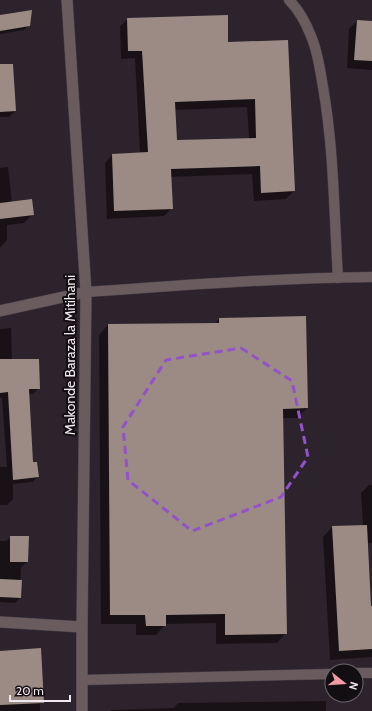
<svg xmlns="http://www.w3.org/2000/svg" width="372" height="711" viewBox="0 0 372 711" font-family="Cabin,sans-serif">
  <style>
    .shadow { fill: #0007; fill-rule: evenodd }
    .building { fill: #9c8b85; fill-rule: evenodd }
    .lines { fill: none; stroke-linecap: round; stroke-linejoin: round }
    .service-casing { stroke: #483f47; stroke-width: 11 }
    .minor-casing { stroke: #483f47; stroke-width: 12 }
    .service { stroke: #695b5e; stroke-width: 10 }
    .minor { stroke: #695b5e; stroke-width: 11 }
    .marked { fill: none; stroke: #9252c9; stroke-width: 3; stroke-dasharray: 8 5; stroke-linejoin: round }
    .labels { text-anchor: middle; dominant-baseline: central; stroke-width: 4; stroke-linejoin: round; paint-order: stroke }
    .street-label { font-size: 14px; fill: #f0e9ef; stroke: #130e12 }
  </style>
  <rect width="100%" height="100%" fill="#2d232c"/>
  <g class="shadow">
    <path d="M0 16 29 25 24 30 0 34Z"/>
    <path d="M128 19 227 43 287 41 294 191 286 199 254 201 252 174 170 177 172 208 164 216 107 219 105 163 112 155 140 154 135 58 121 59 120 26ZM247 107 249 139 176 141 174 110Z"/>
    <path d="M357 21 372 22V70L347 68 349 29Z"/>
    <path d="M0 87 15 111 9 117H0Z"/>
    <path d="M8 167 12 203 32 215 24 223 7 225V240L0 248V168Z"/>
    <path d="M219 319 307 408 297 418H282L286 633 277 643 216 644V623L165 624V625L156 635H136V624H101L99 335 108 325 215 324Z"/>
    <path d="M11 328 12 360 39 388 33 394H28L32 463 38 477 32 482 13 484V499L7 505H0V467H7L2 398H0V329Z"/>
    <path d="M369 485H372V543H367L370 607H372V657L330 660 323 537 332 527 363 526 361 493Z"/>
    <path d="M11 537 27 562 21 567 20 598 15 603 0 602V541H6Z"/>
    <path d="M0 652 43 702 40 705V711H0Z"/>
    <path d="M326 701V711H110L111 710 174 708 178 703Z"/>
  </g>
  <g class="building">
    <path d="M32 10 30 26 0 31V15Z"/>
    <path d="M228 15V42L288 40 295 191 261 193 260 166 171 169 173 209 114 211 112 154 148 152 142 51H128L127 18ZM255 99 256 138 177 140 175 102Z"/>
    <path d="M357 20 372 21V61L354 60Z"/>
    <path d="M0 64H13L16 111 0 112Z"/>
    <path d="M32 199 34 215 0 219V203Z"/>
    <path d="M306 316 308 408 283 409 287 634 225 635V614L166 615V626H146L145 615H110L108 324 219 323V318Z"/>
    <path d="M0 359H39L40 389H29L33 462H37L39 477 13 480 8 392 0 393Z"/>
    <path d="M367 525 371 606H372V649L339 651 332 526Z"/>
    <path d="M10 536H29L28 562H10Z"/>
    <path d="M0 579 22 580 21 598 0 597Z"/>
    <path d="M41 648 44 703 0 705V651Z"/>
  </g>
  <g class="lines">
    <g class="service-casing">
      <g id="service">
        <path d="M289 0C299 10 306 23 311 36 318 52 320 70 323 87 334 149 334 214 338 278"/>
        <path d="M86 292C182 285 277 278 372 277"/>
        <path d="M356 673H372"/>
        <path d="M82 680 332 674"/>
      </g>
    </g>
    <g class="minor-casing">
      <g id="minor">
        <path d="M67 0 86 292 82 627V711"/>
        <path d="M0 311 86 292"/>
        <path d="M0 622 82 627"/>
      </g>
    </g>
    <use href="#service" class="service"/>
    <use href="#minor" class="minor"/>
  </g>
  <path class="marked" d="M241 348 292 381 308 457 281 497 192 531 128 480 123 427 166 360Z"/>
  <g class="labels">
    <g class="street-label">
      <text transform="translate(70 355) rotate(-90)">Makonde Baraza la Mitihani</text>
    </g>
  </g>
  <g transform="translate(344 683) rotate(107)"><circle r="19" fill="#130e12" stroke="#6b666a"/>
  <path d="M0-3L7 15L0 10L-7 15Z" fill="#f49aa5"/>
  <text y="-6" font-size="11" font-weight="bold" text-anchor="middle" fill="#f0e9ef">N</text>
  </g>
  <path d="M10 695v6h60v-6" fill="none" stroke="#f0e9ef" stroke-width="2"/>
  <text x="16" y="695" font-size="12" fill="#f0e9ef" stroke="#130e12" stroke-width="3" paint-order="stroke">20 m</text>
</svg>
